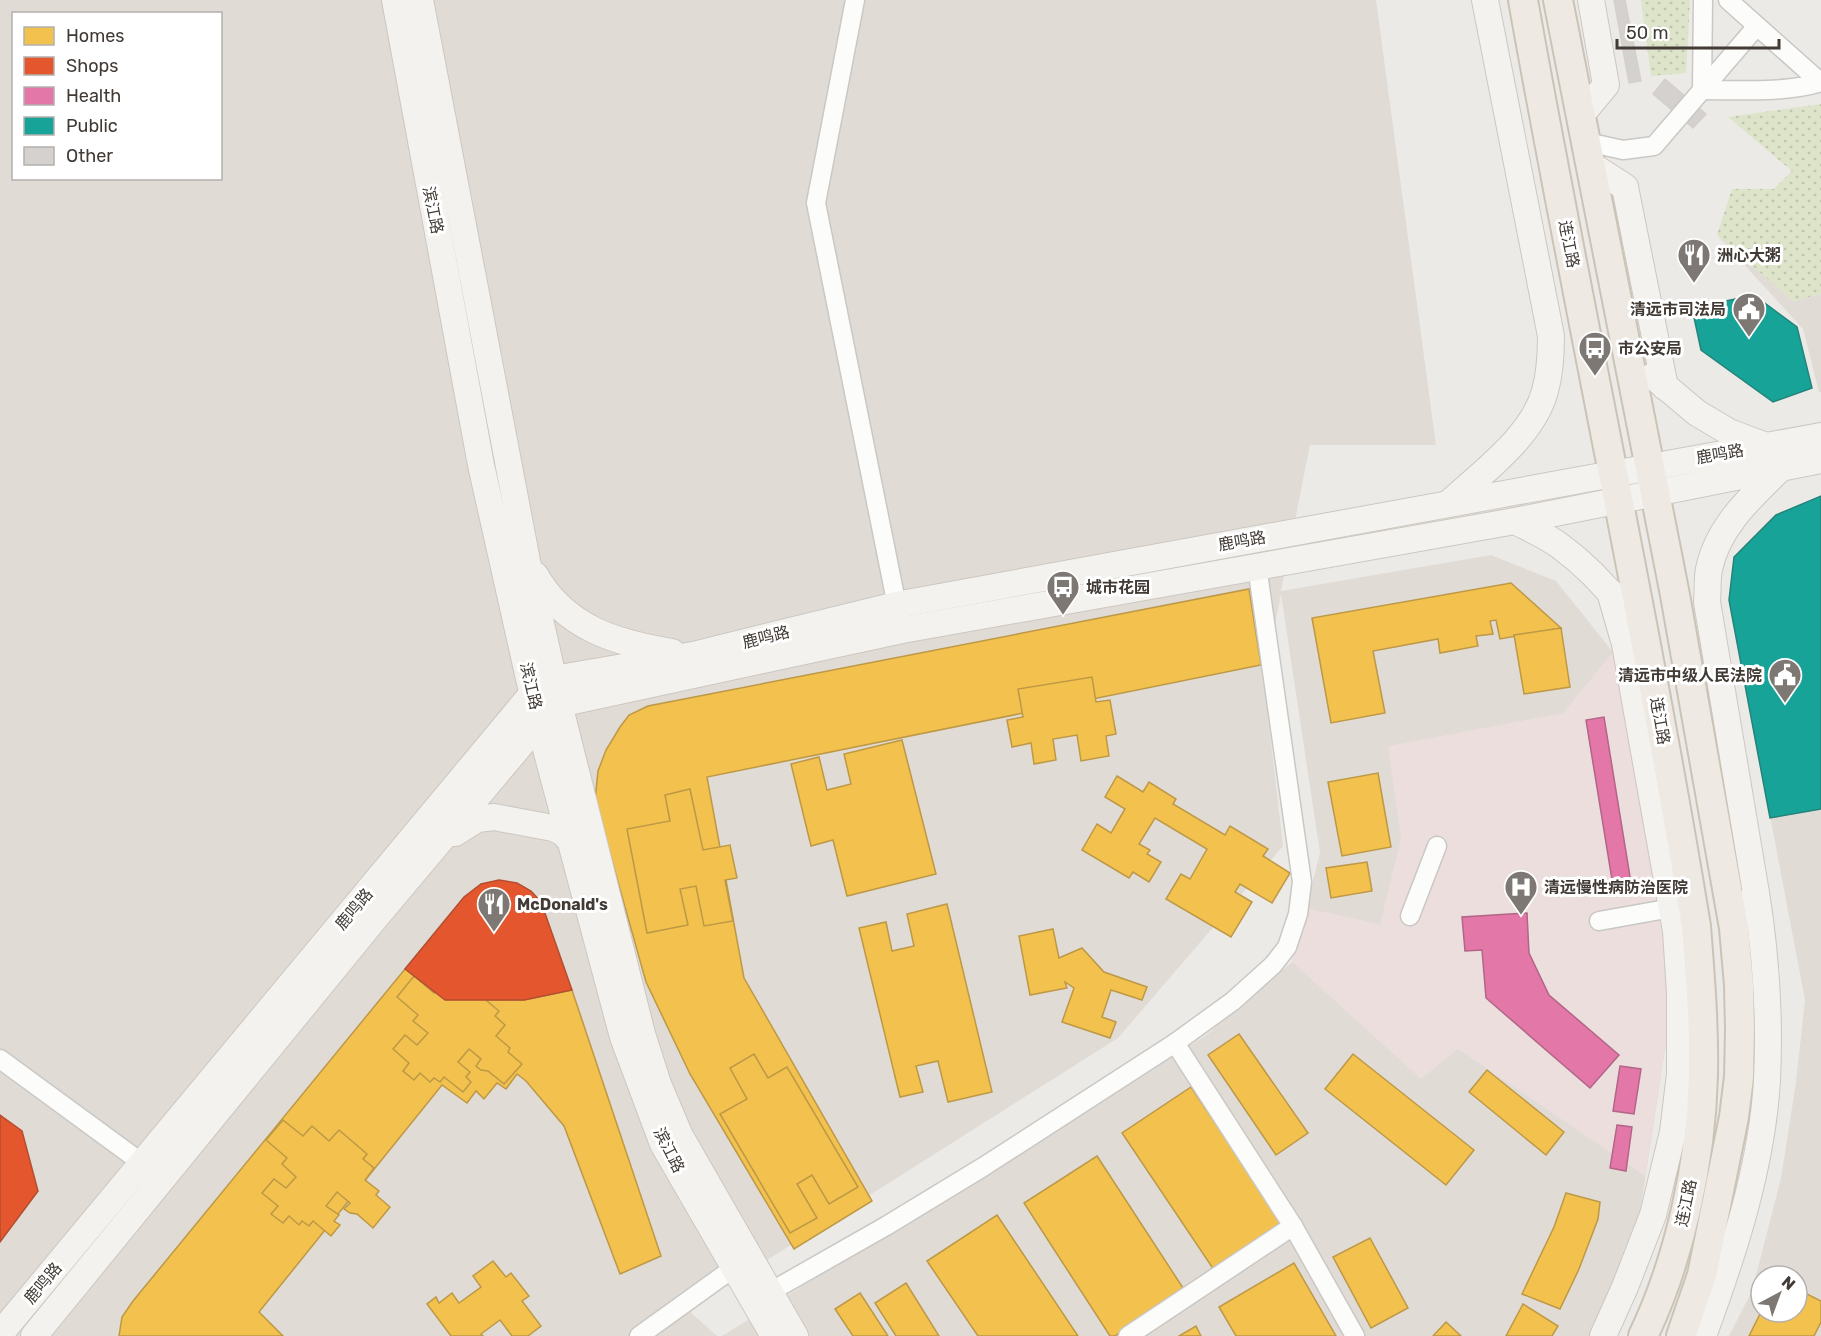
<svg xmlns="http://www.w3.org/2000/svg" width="1821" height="1336" viewBox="0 0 1821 1336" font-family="Rubik,'Noto Sans SC',sans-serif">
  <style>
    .residential { fill: #e0dbd5; fill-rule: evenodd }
    .medical { fill: #ebdedc }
    .green { fill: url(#green-dots) }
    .homes { fill: #f2c14e; stroke: #bd9846; stroke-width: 1.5 }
    .shops { fill: #e4572e; stroke: #b34e30; stroke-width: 1.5 }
    .health { fill: #e377a8; stroke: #b26586; stroke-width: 1.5 }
    .public { fill: #17a398; stroke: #24847a; stroke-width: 1.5 }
    .building { fill: #d4d1ce; stroke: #d4d1cd; stroke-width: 1.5 }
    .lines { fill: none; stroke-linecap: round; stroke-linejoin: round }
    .street-casing { stroke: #cac8c5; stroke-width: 21 }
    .secondary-casing { stroke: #ccc7c0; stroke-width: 28 }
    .primary-casing { stroke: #ccc3b7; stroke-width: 32 }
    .street { stroke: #fcfcfb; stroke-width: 18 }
    .secondary { stroke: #f4f2ee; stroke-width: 26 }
    .primary { stroke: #eee9e3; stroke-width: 28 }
    .labels { text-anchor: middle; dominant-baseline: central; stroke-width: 6; stroke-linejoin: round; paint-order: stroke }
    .street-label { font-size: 16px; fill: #413a35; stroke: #fff }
    .poi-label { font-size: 16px; font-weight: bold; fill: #413a35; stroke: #fff; text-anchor: start }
  </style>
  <defs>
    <pattern id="green-dots" width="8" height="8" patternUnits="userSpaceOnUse" patternTransform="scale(1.5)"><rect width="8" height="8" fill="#dde4c9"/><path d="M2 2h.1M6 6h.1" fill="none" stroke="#bfc4ad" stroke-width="1.8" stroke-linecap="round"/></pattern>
  </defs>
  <rect width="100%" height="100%" fill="#eceae7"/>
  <g class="residential">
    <path d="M0 0H1376L1436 445H1310L1281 591 1491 555 1556 581 1613 652 1674 991 1638 1225 1589 1336H722L1205 1036 1292 962 1320 853 1281 594 1264 681 1283 846 1118 1038 688 1310 717 1336H0ZM14 14H220V178H14Z"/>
    <path d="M1717 235 1793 301 1821 294V392H1819L1803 329Z"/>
    <path d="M1821 496V1336H1729L1752 1291 1781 1178 1796 1082 1805 1000 1729 600 1734 557 1776 515ZM1761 1276H1797V1312H1761Z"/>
  </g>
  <path class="medical" d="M1613 652 1674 991 1645 1176 1458 1049 1421 1079 1292 962 1306 908 1380 924 1401 839 1388 746 1563 713Z"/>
  <g class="green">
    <path d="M1641 0H1690L1686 73 1651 76Z"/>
    <path d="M1821 104V294L1793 301 1717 235 1732 189H1774L1792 171 1728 117Z"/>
  </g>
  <g class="homes">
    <path d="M1511 583 1561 628 1500 639 1496 620 1490 621 1493 634 1476 636 1478 646 1440 653 1438 639 1373 651 1385 713 1331 723 1312 618Z"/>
    <path d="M1249 589 1261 665 707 777 744 978 872 1201 794 1249 690 1074 646 982 595 800 598 771 606 750 620 727 629 715 648 706Z"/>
    <path d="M1561 628 1570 687 1524 694 1514 635Z"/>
    <path d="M1092 677 1096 702 1110 700 1116 734 1106 736 1109 756 1081 761 1077 735 1053 739 1056 760 1034 764 1031 743 1012 747 1007 720 1023 717 1018 689Z"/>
    <path d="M902 740 936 874 847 896 833 840 811 846 791 764 819 757 827 790 851 784 844 754Z"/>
    <path d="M1378 773 1391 847 1342 856 1328 782Z"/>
    <path d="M1117 776 1143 792 1149 782 1176 799 1173 804 1225 835 1230 826 1268 849 1263 856 1290 873 1272 903 1240 884 1235 892 1252 902 1231 937 1166 899 1181 874 1190 879 1207 849 1155 818 1139 844 1150 850 1147 854 1161 862 1149 882 1133 872 1129 878 1082 850 1097 824 1111 833 1125 809 1105 797Z"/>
    <path d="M690 789 703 850 730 845 737 878 725 880 733 921 704 926 696 886 680 889 688 925 647 933 627 829 670 821 665 795Z"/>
    <path d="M1367 862 1372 891 1331 898 1326 868Z"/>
    <path d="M947 904 992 1092 948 1102 938 1061 916 1066 923 1092 900 1097 859 928 886 922 892 951 914 946 907 914Z"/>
    <path d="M1053 929 1059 958 1082 948 1104 972 1147 987 1142 1000 1111 990 1102 1017 1116 1022 1110 1038 1062 1022 1074 988 1065 982 1067 988 1030 995 1019 936Z"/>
    <path d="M405 969 445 1000H524L572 990 661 1256 620 1274 564 1126 526 1081 517 1074 506 1089 497 1083 484 1099 476 1091 467 1103 442 1085 259 1312 283 1336H119L122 1317 133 1301Z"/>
    <path d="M414 976 434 993 443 982 461 997 470 987 499 1011 495 1016 505 1025 496 1036 510 1048 508 1052 522 1064 504 1084 488 1071 481 1070 476 1066 481 1059 469 1049 458 1062 470 1072 466 1077 471 1082 463 1092 444 1077 440 1082 434 1078 430 1082 420 1073 414 1080 403 1071 409 1063 393 1049 405 1035 417 1045 428 1033 413 1021 418 1015 397 997Z"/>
    <path d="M1239 1034 1308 1133 1276 1155 1208 1055Z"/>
    <path d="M754 1054 768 1078 787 1067 858 1187 829 1204 812 1175 797 1184 817 1218 790 1233 720 1114 747 1099 730 1068Z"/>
    <path d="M1353 1054 1474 1150 1446 1185 1325 1089Z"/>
    <path d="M1487 1070 1564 1132 1546 1155 1469 1092Z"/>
    <path d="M1191 1087 1283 1224 1214 1270 1122 1133Z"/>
    <path d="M283 1120 303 1136 312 1126 329 1141 339 1130 367 1154 363 1159 374 1168 365 1180 379 1191 376 1195 390 1207 373 1228 357 1214 350 1213 344 1209 350 1203 337 1192 326 1206 339 1215 334 1221 340 1225 331 1236 313 1221 309 1226 302 1221 299 1225 289 1216 283 1223 271 1214 278 1206 262 1193 274 1179 286 1188 296 1177 282 1164 287 1158 266 1140Z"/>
    <path d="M1097 1156 1185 1291 1115 1336H1110L1024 1203Z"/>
    <path d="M1566 1193 1600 1202 1598 1219 1579 1269 1560 1309 1522 1294 1554 1227Z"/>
    <path d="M997 1215 1078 1336H978L927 1261Z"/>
    <path d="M1370 1238 1408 1308 1371 1328 1333 1257Z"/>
    <path d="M493 1261 506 1277 511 1273 529 1296 522 1301 541 1326 528 1336H512L500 1320 481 1334 483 1336H451L427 1304 436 1297 439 1303 452 1293 459 1303 481 1287 473 1276Z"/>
    <path d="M1294 1263 1336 1336H1236L1219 1307Z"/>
    <path d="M906 1283 939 1336H896L875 1303Z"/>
    <path d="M1797 1289 1821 1301V1322L1814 1336H1749L1761 1312H1797Z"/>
    <path d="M860 1293 888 1336H853L835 1309Z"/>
    <path d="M1523 1304 1558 1326 1552 1336H1506Z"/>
    <path d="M1446 1322 1461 1336H1433Z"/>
    <path d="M1196 1326 1201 1336H1179Z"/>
  </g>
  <g class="shops">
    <path d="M499 880 517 883 531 891 541 902 572 990 524 1000H445L405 969 464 897 481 884Z"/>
    <path d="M0 1115 22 1131 38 1191 0 1242Z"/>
  </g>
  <g class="health">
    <path d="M1604 717 1632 889 1614 892 1586 720Z"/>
    <path d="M1527 913 1529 953 1549 995 1619 1055 1590 1088 1486 998 1482 950 1465 951 1462 917Z"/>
    <path d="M1620 1066 1641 1069 1634 1114 1613 1111Z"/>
    <path d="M1617 1125 1632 1127 1626 1171 1610 1168Z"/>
  </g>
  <g class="public">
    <path d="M1754 295 1797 327 1812 388 1773 402 1701 350 1692 308Z"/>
    <path d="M1821 496V809L1770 818 1729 600 1734 557 1776 515Z"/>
  </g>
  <g class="building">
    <path d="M1614 0H1625L1641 81 1629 83Z"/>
    <path d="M1665 79 1706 114 1693 128 1653 94Z"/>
  </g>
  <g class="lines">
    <g class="street-casing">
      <g id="street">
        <path d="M855 0 816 203 899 616"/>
        <path d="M1703 0 1702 90C1737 90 1789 93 1821 82"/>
        <path d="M1728 0 1820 82"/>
        <path d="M1587 142 1623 150 1654 146 1757 26"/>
        <path d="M1410 916 1437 846"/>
        <path d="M1599 921 1683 906"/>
        <path d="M1175 1043 1293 1226 1355 1336"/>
        <path d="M0 1059 142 1163"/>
        <path d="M770 1292 886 1226 983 1167 1175 1043 1233 1001 1273 965 1287 947 1298 914 1302 882 1257 566"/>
        <path d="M639 1336 735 1267"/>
        <path d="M1128 1336 1293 1226"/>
      </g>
    </g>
    <g class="secondary-casing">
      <g id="secondary">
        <path d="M395 0 481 465 539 723 623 1037 663 1144 774 1336"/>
        <path d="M420 0 527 561 559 704 642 1034 658 1084 680 1136 795 1336"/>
        <path d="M1581 115 1606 85 1591 0"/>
        <path d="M1591 165 1625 187 1665 387"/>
        <path d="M1653 376 1697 413 1729 432 1766 446"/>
        <path d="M1449 503C1482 473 1533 436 1545 391 1550 373 1551 355 1551 336L1485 0"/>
        <path d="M1515 521C1530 529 1547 536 1560 546 1583 563 1604 584 1621 606"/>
        <path d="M535 575C565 628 616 643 672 652"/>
        <path d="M455 833 477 819 494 817 553 828 562 832 569 839"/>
        <path d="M1734 928 1756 893 1707 602C1708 591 1707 579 1709 569 1718 526 1752 496 1782 467"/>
        <path d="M0 1334 532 694 554 679 693 655 896 605 1821 436"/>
        <path d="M34 1336 376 917 539 723 559 704 902 630 1515 521 1821 460"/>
        <path d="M1603 1336 1625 1287 1653 1215 1673 1132 1680 1074V993L1676 931 1625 644 1610 592"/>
        <path d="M1703 1336C1733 1255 1762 1167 1767 1080 1770 1017 1766 955 1756 893"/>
      </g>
    </g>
    <g class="primary-casing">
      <g id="primary">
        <path d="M1523 0C1578 309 1645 616 1696 926 1700 976 1704 1026 1703 1076 1701 1161 1680 1259 1643 1336"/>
        <path d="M1558 0 1675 595 1734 928 1739 985 1740 1030 1739 1077 1734 1117 1702 1275 1681 1336"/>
      </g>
    </g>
    <use href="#street" class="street"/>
    <use href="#secondary" class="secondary"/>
    <use href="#primary" class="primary"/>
  </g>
  <defs>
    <g id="restaurant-pin" transform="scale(1.725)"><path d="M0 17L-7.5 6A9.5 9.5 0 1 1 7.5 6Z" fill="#7d7873" stroke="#fff"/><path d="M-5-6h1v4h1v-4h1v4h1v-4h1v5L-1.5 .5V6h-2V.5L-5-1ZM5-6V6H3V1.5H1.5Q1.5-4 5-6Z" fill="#fff"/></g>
    <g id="civic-pin" transform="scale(1.725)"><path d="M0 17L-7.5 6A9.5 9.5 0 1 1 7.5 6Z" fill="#7d7873" stroke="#fff"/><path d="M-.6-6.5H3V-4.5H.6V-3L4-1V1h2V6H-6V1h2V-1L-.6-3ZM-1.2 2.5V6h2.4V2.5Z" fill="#fff"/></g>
    <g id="bus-pin" transform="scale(1.725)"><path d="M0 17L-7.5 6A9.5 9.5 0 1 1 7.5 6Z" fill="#7d7873" stroke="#fff"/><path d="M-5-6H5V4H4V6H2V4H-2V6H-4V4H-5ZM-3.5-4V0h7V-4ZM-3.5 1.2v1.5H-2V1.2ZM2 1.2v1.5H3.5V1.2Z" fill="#fff"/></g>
    <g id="hospital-pin" transform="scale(1.725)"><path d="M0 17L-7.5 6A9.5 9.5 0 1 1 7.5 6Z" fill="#7d7873" stroke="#fff"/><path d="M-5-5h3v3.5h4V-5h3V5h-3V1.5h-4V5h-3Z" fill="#fff"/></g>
  </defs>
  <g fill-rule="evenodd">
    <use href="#restaurant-pin" x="1694" y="255"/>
    <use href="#civic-pin" x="1749" y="309"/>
    <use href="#bus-pin" x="1595" y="348"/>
    <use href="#bus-pin" x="1063" y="587"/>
    <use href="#civic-pin" x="1785" y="675"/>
    <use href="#hospital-pin" x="1521" y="887"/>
    <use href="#restaurant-pin" x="494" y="904"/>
  </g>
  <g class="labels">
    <g class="street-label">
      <text transform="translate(433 210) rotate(79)">滨江路</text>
      <text transform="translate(1569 244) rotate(79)">连江路</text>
      <text transform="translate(1720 454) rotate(-10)">鹿鸣路</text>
      <text transform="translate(1242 541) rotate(-10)">鹿鸣路</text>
      <text transform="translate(766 637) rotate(-14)">鹿鸣路</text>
      <text transform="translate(531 686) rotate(77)">滨江路</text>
      <text transform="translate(1660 721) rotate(80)">连江路</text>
      <text transform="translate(354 909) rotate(-50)">鹿鸣路</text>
      <text transform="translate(669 1150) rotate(63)">滨江路</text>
      <text transform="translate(1686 1203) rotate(-78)">连江路</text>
      <text transform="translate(43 1283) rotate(-50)">鹿鸣路</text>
    </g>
    <g class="poi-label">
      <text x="1717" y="255">洲心大粥</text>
      <text x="1726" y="309" text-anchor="end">清远市司法局</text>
      <text x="1618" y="348">市公安局</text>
      <text x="1086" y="587">城市花园</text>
      <text x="1762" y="675" text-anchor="end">清远市中级人民法院</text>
      <text x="1544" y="887">清远慢性病防治医院</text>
      <text x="517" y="904">McDonald's</text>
    </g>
  </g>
  <rect x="12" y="12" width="210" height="168" fill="#ffffff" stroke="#b3b0ae" stroke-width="1.5"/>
  <rect x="24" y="27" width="30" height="18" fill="#f2c14e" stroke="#b3b0ae" stroke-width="1.5"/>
  <text x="66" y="42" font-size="18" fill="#413a35">Homes</text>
  <rect x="24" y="57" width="30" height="18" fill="#e4572e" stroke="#b3b0ae" stroke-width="1.5"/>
  <text x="66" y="72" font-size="18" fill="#413a35">Shops</text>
  <rect x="24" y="87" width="30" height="18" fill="#e377a8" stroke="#b3b0ae" stroke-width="1.5"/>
  <text x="66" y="102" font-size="18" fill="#413a35">Health</text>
  <rect x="24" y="117" width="30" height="18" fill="#17a398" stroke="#b3b0ae" stroke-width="1.5"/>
  <text x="66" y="132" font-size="18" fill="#413a35">Public</text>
  <rect x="24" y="147" width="30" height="18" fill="#d4d1ce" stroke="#b3b0ae" stroke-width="1.5"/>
  <text x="66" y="162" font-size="18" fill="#413a35">Other</text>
  <g transform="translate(1779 1294) rotate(41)"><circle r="28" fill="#ffffff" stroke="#b3b0ae" stroke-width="1.5"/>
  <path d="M0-4.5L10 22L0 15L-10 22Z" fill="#7d7873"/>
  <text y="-9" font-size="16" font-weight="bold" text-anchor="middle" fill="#413a35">N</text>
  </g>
  <path d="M1617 39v9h162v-9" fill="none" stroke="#413a35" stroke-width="3"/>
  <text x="1626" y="39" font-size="18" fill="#413a35" stroke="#ffffff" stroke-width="4.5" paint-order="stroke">50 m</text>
</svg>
